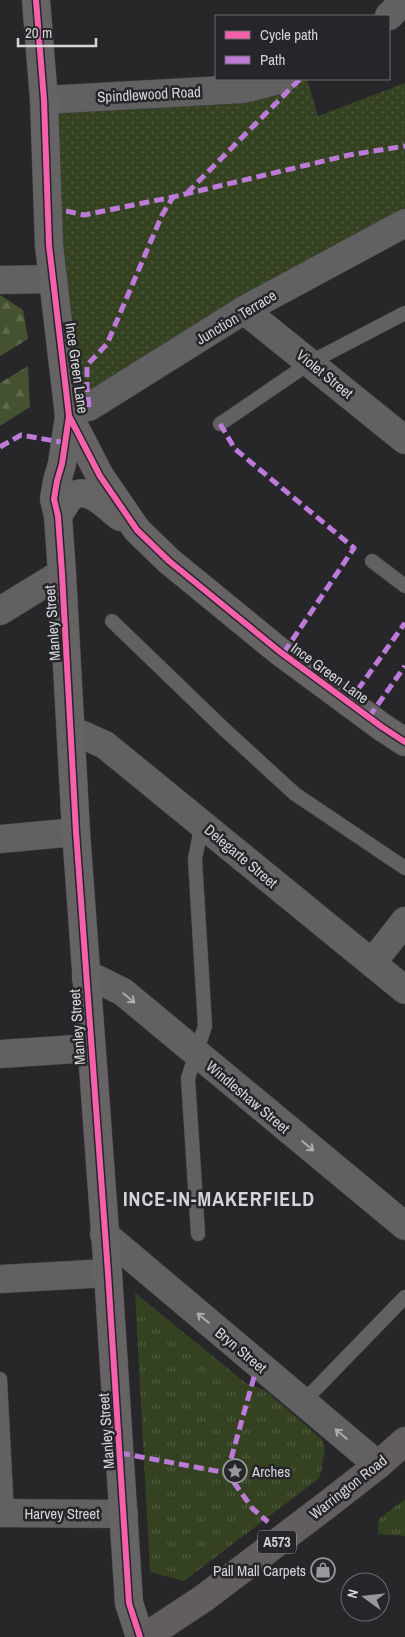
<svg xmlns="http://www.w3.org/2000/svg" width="405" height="1637" viewBox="0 0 405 1637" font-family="'Archivo Narrow',sans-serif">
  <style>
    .grass { fill: url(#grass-dots) }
    .forest { fill: url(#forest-firs) }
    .park { fill: url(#park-tufts) }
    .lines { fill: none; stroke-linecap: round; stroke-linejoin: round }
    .lane-casing { stroke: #434244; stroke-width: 15 }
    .street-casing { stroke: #434244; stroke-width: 29 }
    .secondary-casing { stroke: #434244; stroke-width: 29 }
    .primary-casing { stroke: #434244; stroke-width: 29 }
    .lane { stroke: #616162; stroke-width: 14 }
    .street { stroke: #616162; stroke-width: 28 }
    .secondary { stroke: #666364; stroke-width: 28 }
    .primary { stroke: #625d5e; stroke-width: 28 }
    .quiet { stroke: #bd7bd9; stroke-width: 5; stroke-dasharray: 10 5; stroke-linecap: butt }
    .cycleway-casing { stroke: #262529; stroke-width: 9 }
    .cycleway { stroke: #f560ab; stroke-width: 6 }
    .oneway { stroke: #acacae }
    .labels { text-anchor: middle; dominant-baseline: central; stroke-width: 5; stroke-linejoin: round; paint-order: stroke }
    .shield { fill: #262529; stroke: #a0a0a3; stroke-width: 1 }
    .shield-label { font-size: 14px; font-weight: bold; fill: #d5d4d7 }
    .street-label { font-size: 15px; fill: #d5d4d7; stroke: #262529 }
    .poi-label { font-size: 15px; fill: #d5d4d7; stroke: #262529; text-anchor: start }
    .district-label { font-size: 20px; font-weight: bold; letter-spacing: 1px; fill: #d5d4d7; stroke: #262529 }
  </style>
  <defs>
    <pattern id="grass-dots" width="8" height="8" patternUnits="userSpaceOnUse" patternTransform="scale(1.25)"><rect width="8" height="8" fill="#344222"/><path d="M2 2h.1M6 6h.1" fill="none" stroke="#505c41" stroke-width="1.8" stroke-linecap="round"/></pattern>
    <pattern id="forest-firs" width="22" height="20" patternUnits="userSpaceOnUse" patternTransform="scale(1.25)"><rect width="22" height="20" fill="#445230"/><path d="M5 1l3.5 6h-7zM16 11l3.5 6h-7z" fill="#5e6a4d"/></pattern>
    <pattern id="park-tufts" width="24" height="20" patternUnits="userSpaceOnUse" patternTransform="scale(1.25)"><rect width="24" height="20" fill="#344222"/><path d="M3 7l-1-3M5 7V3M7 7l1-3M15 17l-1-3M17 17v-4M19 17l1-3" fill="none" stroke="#505c41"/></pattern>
  </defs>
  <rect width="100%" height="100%" fill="#272628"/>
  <path class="grass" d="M283 79H307L318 116 405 83V223L69 410 44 100Z"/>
  <g class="forest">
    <path d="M0 295 23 310 28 339 0 356Z"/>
    <path d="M28 366 30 407 0 426V383Z"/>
  </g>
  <g class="park">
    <path d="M135 1293 247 1384 265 1390 323 1440 325 1450 320 1476 317 1480 184 1581 150 1572Z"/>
    <path d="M405 1499V1536L378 1534 379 1519Z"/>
  </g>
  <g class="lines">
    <g class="lane-casing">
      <g id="lane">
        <path d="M220 424 311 362 405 313"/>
        <path d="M372 561 405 586"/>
        <path d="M112 621 224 729 295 794 405 868"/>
        <path d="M198 1234 188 1078 205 1026 195 859 202 823"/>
        <path d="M0 1379 7 1513"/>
        <path d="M303 1402 405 1297"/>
      </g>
    </g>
    <g class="street-casing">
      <g id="street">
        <path d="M389 16 405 0"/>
        <path d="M44 100 243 89 283 79"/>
        <path d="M0 280 52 279"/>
        <path d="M244 310 405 440"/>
        <path d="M69 410 89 407 244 310 405 223"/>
        <path d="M0 611 62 573"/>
        <path d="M72 732 83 735 105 745 405 990"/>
        <path d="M0 839 76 832"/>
        <path d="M372 963 405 921"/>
        <path d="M86 978 97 979 123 992 405 1226"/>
        <path d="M0 1054 91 1048"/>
        <path d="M104 1234 378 1465"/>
        <path d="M0 1279 108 1273"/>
        <path d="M0 1513 124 1514"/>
      </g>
    </g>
    <g class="secondary-casing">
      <g id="secondary">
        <path d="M36 0 44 100 49 245 69 416 100 476 137 530 169 561 279 651 382 727 405 742"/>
        <path d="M69 416 62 464 57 481 54 499 58 516 62 573 76 832 108 1273 129 1603 140 1637"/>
        <path d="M58 516C61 511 65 504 69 499 85 482 107 507 120 517"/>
      </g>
    </g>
    <g class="primary-casing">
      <path id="primary" d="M145 1637 204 1598 328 1504 378 1465 405 1441"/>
    </g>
    <use href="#lane" class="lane"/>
    <use href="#street" class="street"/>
    <use href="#secondary" class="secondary"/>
    <use href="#primary" class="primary"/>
    <g class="quiet">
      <path d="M187 193 300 79"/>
      <path d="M66 211 84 215 173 197 349 155 405 146"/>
      <path d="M89 407 87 387V365L107 344 162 215 173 197"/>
      <path d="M220 424 235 449 354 548 283 654"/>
      <path d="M0 447 21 435 66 443"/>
      <path d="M349 702 405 623"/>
      <path d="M369 717 405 666"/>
      <path d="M120 1453 227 1473 253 1509 268 1522"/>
      <path d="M227 1473 258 1363"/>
    </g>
    <g class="cycleway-casing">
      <g id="cycleway">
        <path d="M36 0 44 100 49 245 69 416 100 476 137 530 169 561 279 651 382 727 405 742"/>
        <path d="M69 416 62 464 57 481 54 499 58 516 62 573 76 832 108 1273 129 1603 140 1637"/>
      </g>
    </g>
    <use href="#cycleway" class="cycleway"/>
  </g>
  <defs><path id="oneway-shaft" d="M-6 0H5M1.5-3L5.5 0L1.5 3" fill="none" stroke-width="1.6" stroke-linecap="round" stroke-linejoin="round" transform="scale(1.25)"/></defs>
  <g class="oneway">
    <use href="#oneway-shaft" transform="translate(129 998) rotate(40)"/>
    <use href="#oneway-shaft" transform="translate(308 1146) rotate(40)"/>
    <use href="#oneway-shaft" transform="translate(203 1318) rotate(-140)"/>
    <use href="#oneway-shaft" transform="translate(341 1434) rotate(-140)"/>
  </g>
  <defs>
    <g id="sight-ring" transform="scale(1.25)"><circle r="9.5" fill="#262529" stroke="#98979a" stroke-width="1.5"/><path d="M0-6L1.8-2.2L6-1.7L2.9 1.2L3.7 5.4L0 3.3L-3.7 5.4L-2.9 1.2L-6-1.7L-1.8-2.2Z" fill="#98979a"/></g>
    <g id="shop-ring" transform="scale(1.25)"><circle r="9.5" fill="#262529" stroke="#98979a" stroke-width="1.5"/><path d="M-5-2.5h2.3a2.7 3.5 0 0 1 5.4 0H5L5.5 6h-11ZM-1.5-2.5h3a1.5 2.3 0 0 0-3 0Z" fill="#98979a"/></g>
  </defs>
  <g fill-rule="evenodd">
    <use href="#sight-ring" x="235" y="1471"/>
    <use href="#shop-ring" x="323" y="1570"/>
  </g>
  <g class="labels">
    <rect class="shield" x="258" y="1530.5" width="38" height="23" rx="4"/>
    <g class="shield-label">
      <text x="277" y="1542">A573</text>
    </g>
    <g class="street-label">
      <text transform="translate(149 94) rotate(-3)">Spindlewood Road</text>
      <text transform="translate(236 317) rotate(-31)">Junction Terrace</text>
      <text transform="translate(77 368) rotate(82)">Ince Green Lane</text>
      <text transform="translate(325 374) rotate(39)">Violet Street</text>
      <text transform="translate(52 623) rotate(-94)">Manley Street</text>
      <text transform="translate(330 673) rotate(36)">Ince Green Lane</text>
      <text transform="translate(241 856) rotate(40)">Delegarte Street</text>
      <text transform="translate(77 1027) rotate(-94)">Manley Street</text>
      <text transform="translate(248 1097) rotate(40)">Windleshaw Street</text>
      <text transform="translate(241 1350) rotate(40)">Bryn Street</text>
      <text transform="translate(106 1431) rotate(-94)">Manley Street</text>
      <text transform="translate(348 1487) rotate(-38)">Warrington Road</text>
      <text x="62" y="1513">Harvey Street</text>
    </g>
    <g class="poi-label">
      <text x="252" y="1471">Arches</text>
      <text x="306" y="1570" text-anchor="end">Pall Mall Carpets</text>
    </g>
    <g class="district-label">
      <text x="219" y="1198">INCE-IN-MAKERFIELD</text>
    </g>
  </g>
  <rect x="215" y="15" width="175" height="65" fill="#262529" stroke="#6c6b6f"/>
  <rect x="225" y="31" width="25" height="8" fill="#f560ab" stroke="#6c6b6f"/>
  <text x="260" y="40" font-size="15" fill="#d5d4d7">Cycle path</text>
  <rect x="225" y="56" width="25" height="8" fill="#bd7bd9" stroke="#6c6b6f"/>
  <text x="260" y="65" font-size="15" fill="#d5d4d7">Path</text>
  <g transform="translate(365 1597) rotate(285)"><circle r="24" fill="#262529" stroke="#6c6b6f"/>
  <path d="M0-4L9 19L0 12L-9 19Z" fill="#98979a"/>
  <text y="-8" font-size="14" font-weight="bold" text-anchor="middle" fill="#d5d4d7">N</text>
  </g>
  <path d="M18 38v8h78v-8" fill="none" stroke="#d5d4d7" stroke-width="2.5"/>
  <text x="25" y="38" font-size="15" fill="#d5d4d7" stroke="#262529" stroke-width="4" paint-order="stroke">20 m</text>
</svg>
